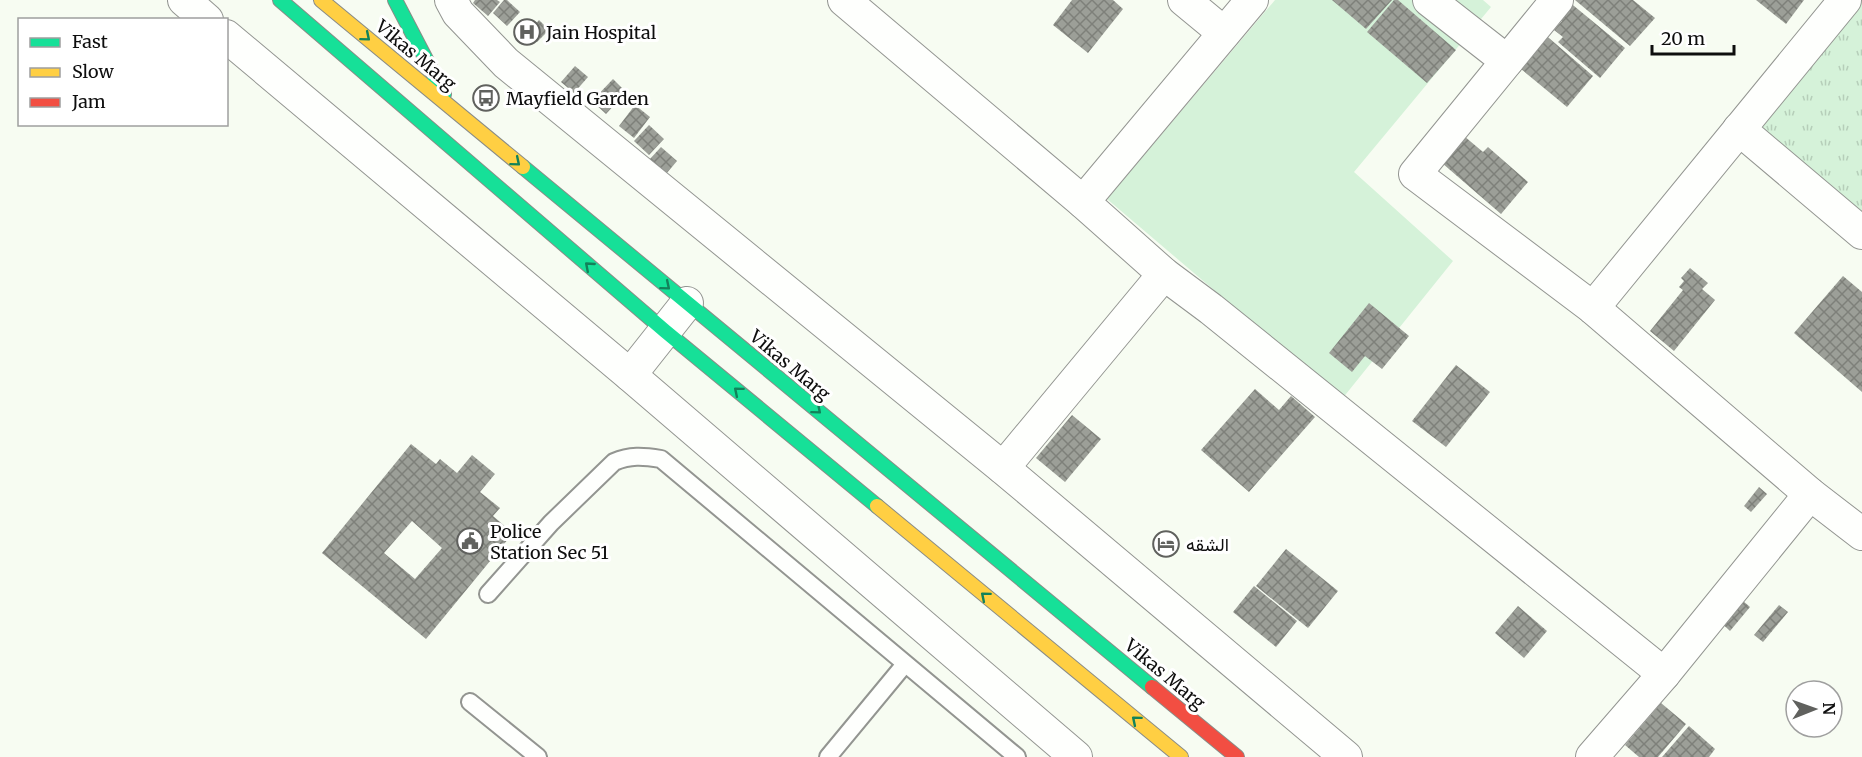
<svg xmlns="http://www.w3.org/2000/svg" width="1862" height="757" viewBox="0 0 1862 757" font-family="Merriweather,Vazirmatn,serif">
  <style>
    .grass { fill: #d5f2d9 }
    .park { fill: url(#park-tufts) }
    .building { fill: url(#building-cross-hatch); fill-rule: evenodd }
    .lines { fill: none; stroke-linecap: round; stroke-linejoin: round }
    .lane-casing { stroke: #939591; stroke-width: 20 }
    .street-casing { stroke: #939591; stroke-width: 34 }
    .fast-casing { stroke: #8a8c87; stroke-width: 16 }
    .slow-casing { stroke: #8a8c87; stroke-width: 16 }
    .jam-casing { stroke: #8a8c87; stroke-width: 16 }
    .lane { stroke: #fefffd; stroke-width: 16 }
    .street { stroke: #fefffd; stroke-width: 32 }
    .fast { stroke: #16e098; stroke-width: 14 }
    .slow { stroke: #ffcf43; stroke-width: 14 }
    .jam { stroke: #f24e42; stroke-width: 14 }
    .oneway { stroke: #12825a }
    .labels { text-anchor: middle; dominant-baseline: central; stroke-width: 6; stroke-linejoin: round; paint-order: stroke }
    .poi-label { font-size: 18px; fill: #0e0e0e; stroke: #fff; text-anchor: start }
    .street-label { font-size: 18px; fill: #0e0e0e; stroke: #fff }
  </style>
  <defs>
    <pattern id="park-tufts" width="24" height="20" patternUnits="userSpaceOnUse" patternTransform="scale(1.5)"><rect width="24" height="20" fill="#d5f2d9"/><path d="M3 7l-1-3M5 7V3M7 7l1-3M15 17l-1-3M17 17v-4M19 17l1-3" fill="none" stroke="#b6ceb9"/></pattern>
    <pattern id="building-cross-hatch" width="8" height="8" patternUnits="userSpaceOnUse" patternTransform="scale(1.5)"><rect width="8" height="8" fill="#9c9f98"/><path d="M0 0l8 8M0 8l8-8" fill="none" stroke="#7e807a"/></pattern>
  </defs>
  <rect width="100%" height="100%" fill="#f7fcf2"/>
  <path class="grass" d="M1275 0H1483L1491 7 1354 172 1453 261 1342 399 1107 199Z"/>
  <path class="park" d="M1853 0H1862V215L1756 131Z"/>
  <g class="building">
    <path d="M475 0H497L500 2 488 16 473 3Z"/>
    <path d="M504 0H507L520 12 507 26 493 13Z"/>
    <path d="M1072 0H1113L1123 9 1088 53 1053 25Z"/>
    <path d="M1332 0H1392L1366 29Z"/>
    <path d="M1394 0H1398L1456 50 1427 83 1367 32Z"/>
    <path d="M1575 0H1633L1655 18 1630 46Z"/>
    <path d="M1756 0H1804L1786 24Z"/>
    <path d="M1568 1 1625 48 1600 78 1558 42 1563 37 1554 30 1562 21 1556 16Z"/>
    <path d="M539 20 549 30 537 42 528 33Z"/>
    <path d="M1542 32 1593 76 1567 107 1515 64Z"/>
    <path d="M575 66 588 77 574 93 561 82Z"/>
    <path d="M613 79 626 92 606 114 592 101Z"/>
    <path d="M635 105 650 117 634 138 619 126Z"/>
    <path d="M649 125 664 139 649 155 634 141Z"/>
    <path d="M1464 136 1483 152 1488 147 1528 182 1501 214 1442 163Z"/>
    <path d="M661 147 677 161 666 174 649 160Z"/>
    <path d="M1690 268 1708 283 1702 289 1715 300 1674 351 1650 331 1683 290 1679 287 1684 281 1681 278Z"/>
    <path d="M1843 276 1862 292V392L1794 333Z"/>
    <path d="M1369 303 1409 336 1382 369 1365 356 1352 372 1329 353Z"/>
    <path d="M1456 365 1490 392 1446 447 1412 421Z"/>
    <path d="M1255 389 1279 410 1291 396 1315 417 1249 492 1201 450Z"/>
    <path d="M1072 415 1101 439 1065 482 1036 458Z"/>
    <path d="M411 444 436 464 440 459 457 473 472 455 495 474 480 492 500 508 493 516 513 533 426 639 322 553ZM412 521 442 548 415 579 384 553Z"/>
    <path d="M1759 487 1767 494 1751 512 1744 506Z"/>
    <path d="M1286 549 1338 591 1308 628 1256 586Z"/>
    <path d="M1254 586 1297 621 1276 647 1233 612Z"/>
    <path d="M1735 594 1750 607 1730 631 1715 617Z"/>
    <path d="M1779 605 1788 612 1763 642 1754 635Z"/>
    <path d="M1518 606 1547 631 1524 658 1495 633Z"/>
    <path d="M1661 703 1686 724 1658 757H1639L1625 745Z"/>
    <path d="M1689 726 1715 749 1709 757H1662Z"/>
  </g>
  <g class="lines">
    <g class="lane-casing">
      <g id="lane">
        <path d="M488 594 551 523 614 462C630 455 643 456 661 459L1017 757"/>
        <path d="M470 702 538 757"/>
        <path d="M828 757 905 664"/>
      </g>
    </g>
    <g class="street-casing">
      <g id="street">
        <path d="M184 0 207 20"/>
        <path d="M451 0 458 13 506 63 1003 468 1346 757"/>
        <path d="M844 0 1083 202 1164 274 1211 309 1664 674"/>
        <path d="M1184 0 1224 33"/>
        <path d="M1429 0 1507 61"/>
        <path d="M1557 0 1415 174 1593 308 1810 494 1862 534"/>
        <path d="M226 36 630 375 1076 757"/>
        <path d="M1739 129 1862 233"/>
        <path d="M1083 202 1252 0"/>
        <path d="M1593 308 1845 0"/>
        <path d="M630 375 687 303"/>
        <path d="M1003 468 1164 274"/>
        <path d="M1592 757 1664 674 1810 494"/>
      </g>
    </g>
    <g class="fast-casing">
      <g id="fast">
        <path d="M280 0 665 331 877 506"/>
        <path d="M395 0 444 94"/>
        <path d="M523 167 1152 687"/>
      </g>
    </g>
    <g class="slow-casing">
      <g id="slow">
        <path d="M321 0 523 167"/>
        <path d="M877 506 1181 757"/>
      </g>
    </g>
    <g class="jam-casing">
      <path id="jam" d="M1152 687 1237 757"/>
    </g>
    <use href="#lane" class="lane"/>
    <use href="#street" class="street"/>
    <use href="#fast" class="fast"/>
    <use href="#slow" class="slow"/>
    <use href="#jam" class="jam"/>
  </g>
  <defs><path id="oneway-chevron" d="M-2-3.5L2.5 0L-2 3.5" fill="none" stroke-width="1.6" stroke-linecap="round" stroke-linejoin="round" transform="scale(1.5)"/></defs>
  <g class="oneway">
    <use href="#oneway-chevron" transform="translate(366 37) rotate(40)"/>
    <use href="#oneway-chevron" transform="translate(516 162) rotate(40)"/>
    <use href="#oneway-chevron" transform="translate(589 266) rotate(-139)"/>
    <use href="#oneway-chevron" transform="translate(666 286) rotate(40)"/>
    <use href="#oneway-chevron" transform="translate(738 391) rotate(-140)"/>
    <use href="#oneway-chevron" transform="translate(817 410) rotate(40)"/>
    <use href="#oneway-chevron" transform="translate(985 596) rotate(-140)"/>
    <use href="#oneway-chevron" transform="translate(1136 720) rotate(-140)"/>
  </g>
  <defs>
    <g id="hospital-ring" transform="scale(1.35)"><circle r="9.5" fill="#fff" stroke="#60615e" stroke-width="1.5"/><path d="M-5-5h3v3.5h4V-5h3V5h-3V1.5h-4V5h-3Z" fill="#60615e"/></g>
    <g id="bus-ring" transform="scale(1.35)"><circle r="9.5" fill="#fff" stroke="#60615e" stroke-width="1.5"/><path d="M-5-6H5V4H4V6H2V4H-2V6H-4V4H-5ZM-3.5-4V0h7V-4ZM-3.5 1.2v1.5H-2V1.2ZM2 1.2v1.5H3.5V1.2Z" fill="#60615e"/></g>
    <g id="civic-ring" transform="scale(1.35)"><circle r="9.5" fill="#fff" stroke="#60615e" stroke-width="1.5"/><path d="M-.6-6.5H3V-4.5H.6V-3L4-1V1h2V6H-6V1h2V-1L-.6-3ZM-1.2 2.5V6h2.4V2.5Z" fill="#60615e"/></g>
    <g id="hotel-ring" transform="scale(1.35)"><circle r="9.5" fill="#fff" stroke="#60615e" stroke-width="1.5"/><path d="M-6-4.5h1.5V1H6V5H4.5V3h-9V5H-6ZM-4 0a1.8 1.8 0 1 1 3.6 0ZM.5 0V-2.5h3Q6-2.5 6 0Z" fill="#60615e"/></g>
  </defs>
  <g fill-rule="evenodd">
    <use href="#hospital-ring" x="527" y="32"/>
    <use href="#bus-ring" x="486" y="98"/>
    <use href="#civic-ring" x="470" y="541"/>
    <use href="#hotel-ring" x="1166" y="544"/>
  </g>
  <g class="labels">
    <g class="poi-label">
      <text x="546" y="32">Jain Hospital</text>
      <text x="506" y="98">Mayfield Garden</text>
      <text x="490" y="531">Police<tspan x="490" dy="21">Station Sec 51</tspan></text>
      <text x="1186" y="544">الشقه</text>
    </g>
    <g class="street-label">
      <text transform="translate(416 55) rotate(40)">Vikas Marg</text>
      <text transform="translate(790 365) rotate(40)">Vikas Marg</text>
      <text transform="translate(1165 674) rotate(40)">Vikas Marg</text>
    </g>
  </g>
  <rect x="18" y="18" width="210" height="108" fill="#ffffff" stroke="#9f9f9f" stroke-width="1.5"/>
  <rect x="30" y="38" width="30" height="9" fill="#16e098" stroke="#9f9f9f" stroke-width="1.5"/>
  <text x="72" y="48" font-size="18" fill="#0e0e0e">Fast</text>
  <rect x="30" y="68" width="30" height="9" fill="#ffcf43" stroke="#9f9f9f" stroke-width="1.5"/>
  <text x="72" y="78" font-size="18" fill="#0e0e0e">Slow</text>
  <rect x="30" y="98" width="30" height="9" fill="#f24e42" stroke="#9f9f9f" stroke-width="1.5"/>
  <text x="72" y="108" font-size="18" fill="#0e0e0e">Jam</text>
  <g transform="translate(1814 709) rotate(89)"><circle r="28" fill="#ffffff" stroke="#9f9f9f" stroke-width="1.5"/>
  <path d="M0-4.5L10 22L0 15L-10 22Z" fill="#60615e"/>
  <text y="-9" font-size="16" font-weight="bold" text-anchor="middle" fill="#0e0e0e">N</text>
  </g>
  <path d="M1652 45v9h82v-9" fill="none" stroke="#0e0e0e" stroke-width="3"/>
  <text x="1661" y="45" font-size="18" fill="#0e0e0e" stroke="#ffffff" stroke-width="4.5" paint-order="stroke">20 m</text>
</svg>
